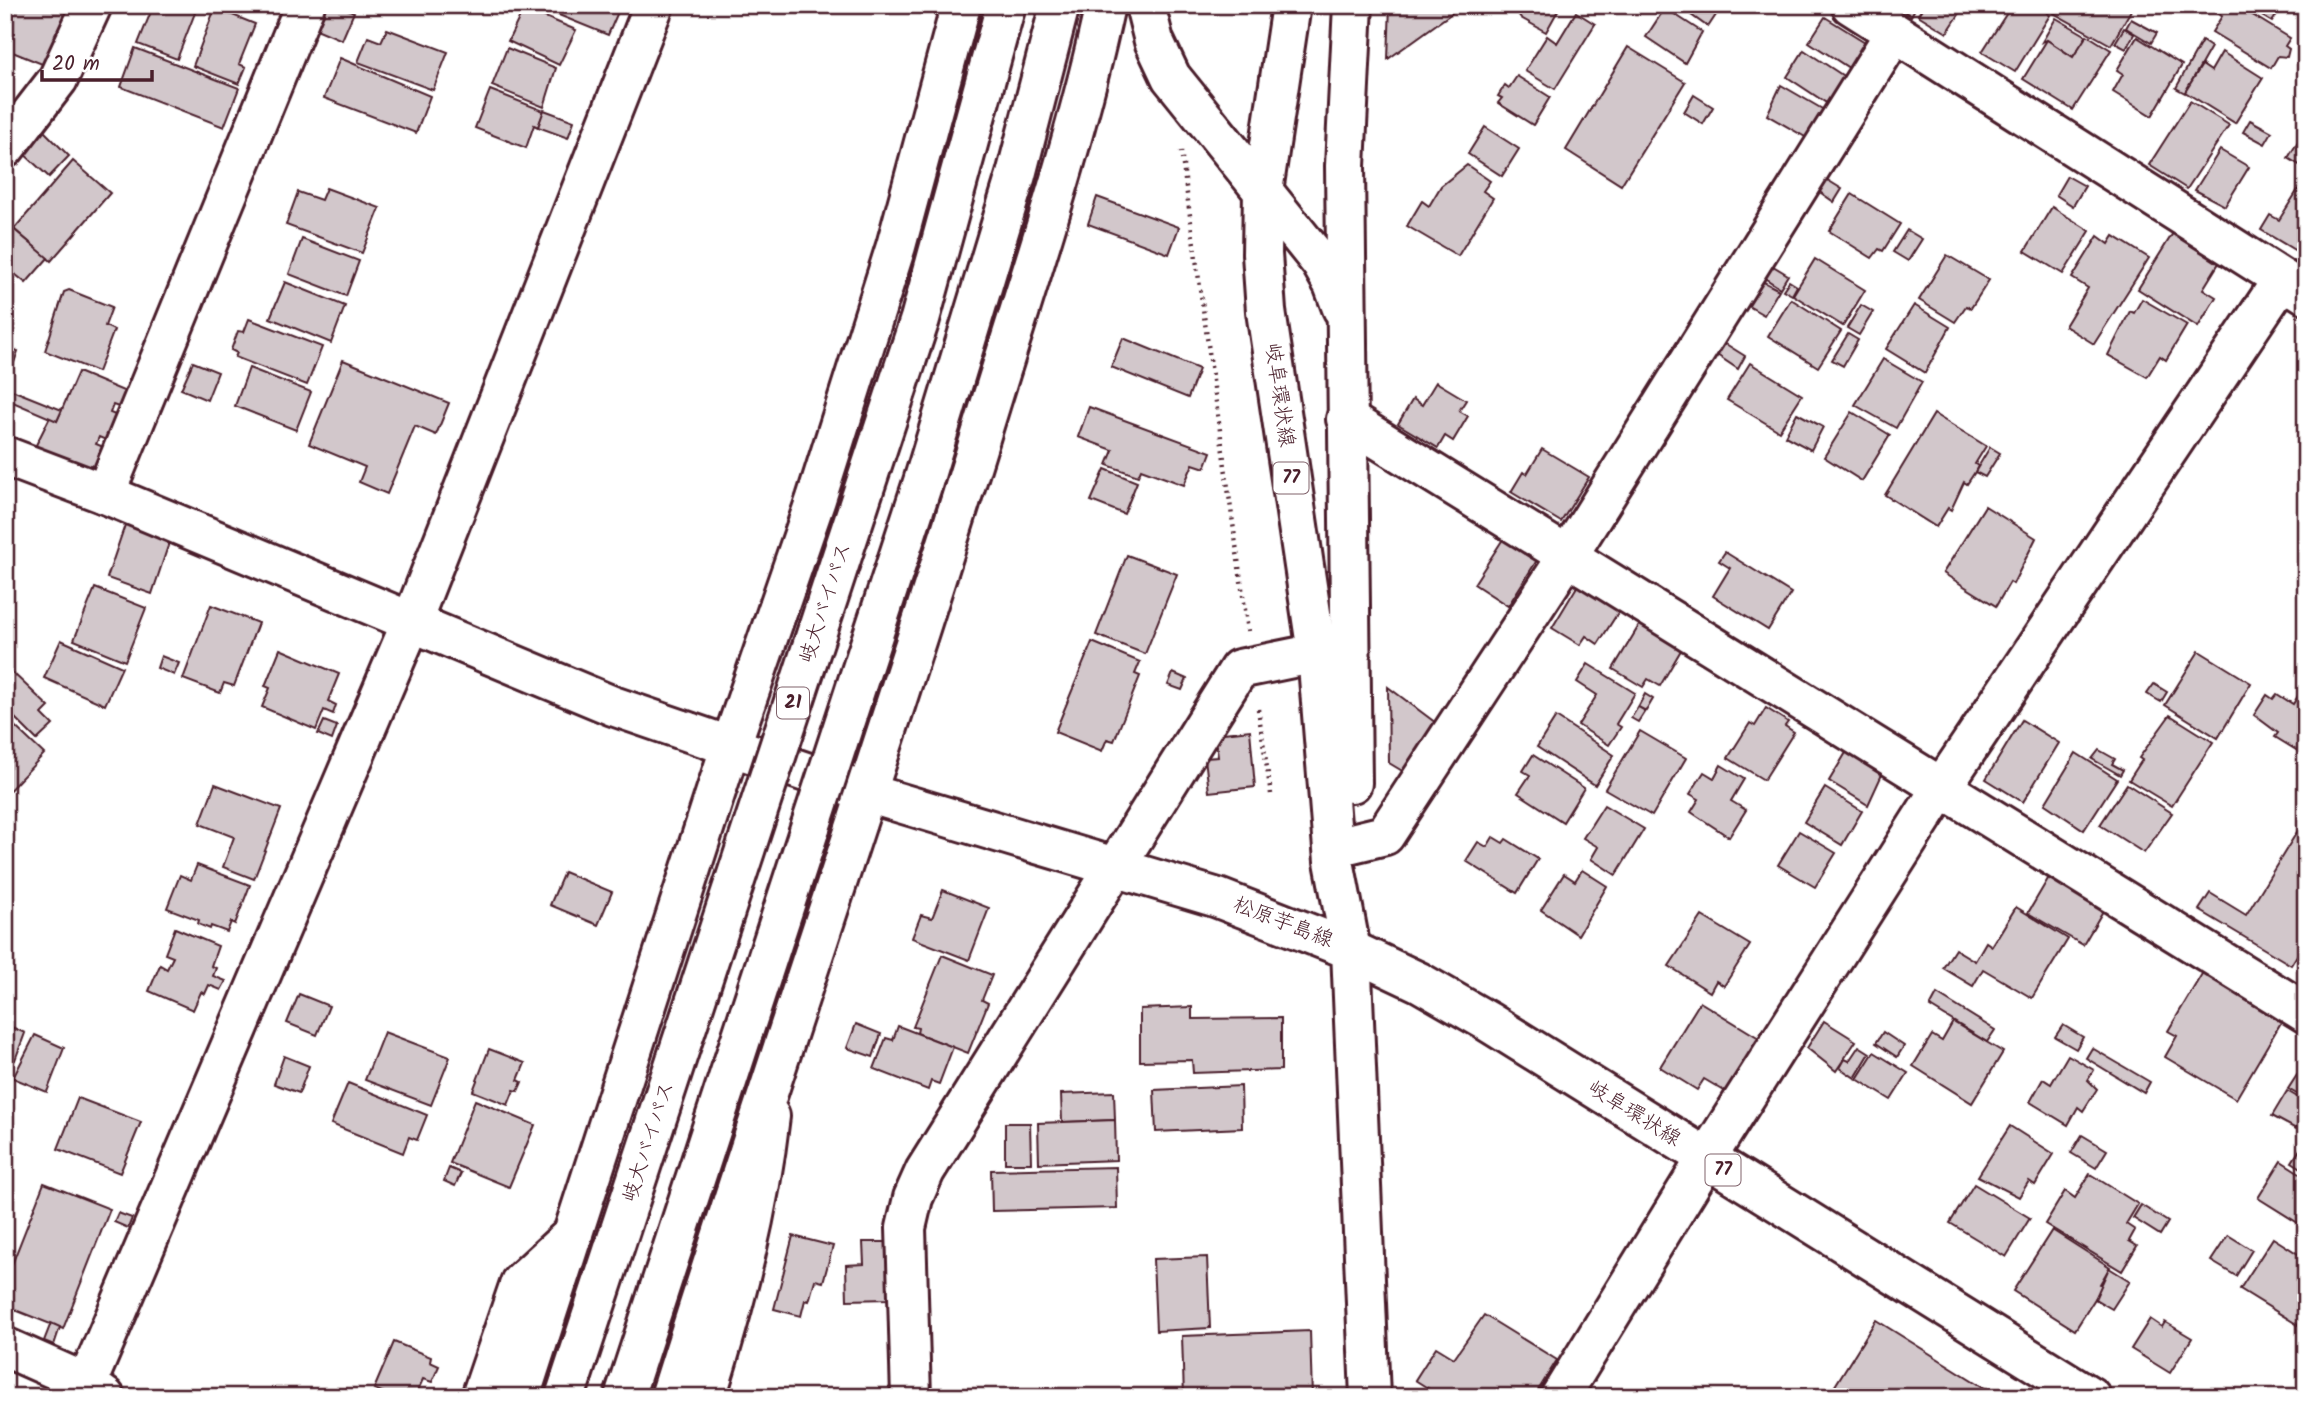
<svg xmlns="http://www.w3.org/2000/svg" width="2311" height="1402" viewBox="0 0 2311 1402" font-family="Kalam,'Klee One',sans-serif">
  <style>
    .building { fill: #d2c7cb; stroke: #4a1f2b; stroke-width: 2 }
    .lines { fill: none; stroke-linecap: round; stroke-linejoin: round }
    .minor-casing { stroke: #4a1f2b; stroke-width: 44 }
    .major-casing { stroke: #4a1f2b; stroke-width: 44 }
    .highway-casing { stroke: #4a1f2b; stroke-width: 44 }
    .path { stroke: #4a1f2b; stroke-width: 4.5; stroke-dasharray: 2 5; stroke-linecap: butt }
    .minor { stroke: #fff; stroke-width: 38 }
    .major { stroke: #fff; stroke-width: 38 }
    .highway { stroke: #fff; stroke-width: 38 }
    .highway-bridge-casing { stroke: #4a1f2b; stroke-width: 44; stroke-linecap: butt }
    .highway-bridge { stroke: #fff; stroke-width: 38 }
    .labels { text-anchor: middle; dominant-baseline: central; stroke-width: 7; stroke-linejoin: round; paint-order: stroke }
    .shield { fill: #fff; stroke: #80626b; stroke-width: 2 }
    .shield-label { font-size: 19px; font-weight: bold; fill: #4a1f2b }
    .street-label { font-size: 21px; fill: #4a1f2b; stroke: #fff }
  </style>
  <rect width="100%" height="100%" fill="#fff"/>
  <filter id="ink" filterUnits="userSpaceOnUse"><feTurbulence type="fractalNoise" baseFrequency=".0143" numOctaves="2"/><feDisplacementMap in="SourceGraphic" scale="14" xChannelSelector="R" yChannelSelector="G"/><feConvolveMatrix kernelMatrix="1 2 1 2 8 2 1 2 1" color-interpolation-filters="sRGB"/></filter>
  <g filter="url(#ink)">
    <g class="building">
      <path d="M13 5H77L52 68 5 49V17L8 18Z"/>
      <path d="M150 5H198L177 59 138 44 152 9Z"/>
      <path d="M324 5H338L354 12 342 40 314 28Z"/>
      <path d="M534 5H621L608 35Z"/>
      <path d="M1390 5H1463L1388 59Z"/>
      <path d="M1512 5H1561L1546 32 1521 18Z"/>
      <path d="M1677 5H1717L1714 9 1718 12 1708 27Z"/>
      <path d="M1895 5H1917L1911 16Z"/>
      <path d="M1924 5H1955L1962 10 1947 33 1918 15Z"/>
      <path d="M2012 5H2036L2050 15 2015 72 1982 52Z"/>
      <path d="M2056 5H2134L2111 45 2052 12Z"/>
      <path d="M2222 5H2236L2290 38 2285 46 2289 49 2287 57 2278 56 2271 68 2212 32 2222 16 2217 13Z"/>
      <path d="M2243 5H2283L2272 22Z"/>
      <path d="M215 8 255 24 239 64 246 67 239 84 193 66Z"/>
      <path d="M524 8 576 30 559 65 508 41Z"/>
      <path d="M1665 8 1702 32 1685 63 1646 37Z"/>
      <path d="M1576 12 1595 24 1555 89 1525 71 1547 36 1557 43Z"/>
      <path d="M1825 17 1865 42 1849 68 1809 42Z"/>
      <path d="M2056 18 2087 36 2073 57 2047 40 2042 42Z"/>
      <path d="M2131 19 2157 33 2151 43 2126 28Z"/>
      <path d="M2124 28 2134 34 2126 49 2115 43Z"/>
      <path d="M387 29 448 52 433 90 358 62 368 37 381 42Z"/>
      <path d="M2087 35 2111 50 2073 110 2023 79 2047 40 2073 57Z"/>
      <path d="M2137 37 2182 65 2152 116 2113 92 2123 74 2117 70Z"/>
      <path d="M2202 41 2211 47 2185 93 2176 88Z"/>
      <path d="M1628 47 1685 82 1621 185 1566 150Z"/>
      <path d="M135 48 239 88 224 127 121 87Z"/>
      <path d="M507 48 556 68 544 107 492 86Z"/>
      <path d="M1804 50 1845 77 1828 104 1787 77Z"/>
      <path d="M2222 52 2263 78 2235 123 2185 92 2202 65 2211 71Z"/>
      <path d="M340 58 430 96 416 133 324 98Z"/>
      <path d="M1517 76 1550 97 1533 125 1498 103 1502 98 1498 96 1505 85 1509 88Z"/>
      <path d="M1781 85 1824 110 1807 138 1767 115Z"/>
      <path d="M490 90 544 111 538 127 534 125 526 148 475 128Z"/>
      <path d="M1694 95 1713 107 1703 124 1684 112Z"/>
      <path d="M2190 101 2229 125 2187 189 2149 165Z"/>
      <path d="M544 110 574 121 568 138 538 127Z"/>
      <path d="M2250 120 2272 132 2265 144 2243 132Z"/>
      <path d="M1485 127 1519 149 1502 176 1468 154Z"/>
      <path d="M43 130 69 156 49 177 22 152Z"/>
      <path d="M2302 135 2306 137V169L2288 158Z"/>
      <path d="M2220 150 2249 167 2225 206 2195 190Z"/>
      <path d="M73 161 110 193 51 261 14 229Z"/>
      <path d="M1467 165 1490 181 1483 191 1493 198 1458 256 1407 226 1422 201 1429 206 1441 186Z"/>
      <path d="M1821 176 1842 189 1834 202 1814 188Z"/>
      <path d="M2067 176 2085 186 2073 206 2056 195Z"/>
      <path d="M2306 177V257L2261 230 2270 215 2279 220Z"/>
      <path d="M326 188 380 208 362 253 286 225 298 192 321 200Z"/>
      <path d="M1852 194 1900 224 1883 251 1879 249 1872 258 1829 231Z"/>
      <path d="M1097 197 1179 227 1169 254 1088 224Z"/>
      <path d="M2052 207 2090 231 2063 274 2025 251Z"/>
      <path d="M5 222 48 258 26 283 5 266Z"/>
      <path d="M1907 230 1922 239 1908 261 1893 252Z"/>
      <path d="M2173 233 2219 263 2203 289 2216 297 2198 327 2138 289Z"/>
      <path d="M2098 236 2109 244 2114 236 2149 258 2094 344 2065 326 2088 288 2072 278Z"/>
      <path d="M302 239 359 261 346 296 289 274Z"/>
      <path d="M1947 255 1989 280 1971 308 1966 306 1955 322 1919 300Z"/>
      <path d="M1815 259 1865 290 1843 326 1793 295Z"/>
      <path d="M1768 263 1788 275 1780 288 1760 275Z"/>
      <path d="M1758 279 1779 290 1764 315 1743 303Z"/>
      <path d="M1789 281 1797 286 1792 295 1783 290Z"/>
      <path d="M285 282 345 306 331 343 270 318Z"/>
      <path d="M69 290 112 307 105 326 114 330 98 372 45 351 64 292Z"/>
      <path d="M1791 299 1841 331 1818 367 1768 336Z"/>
      <path d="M2142 299 2187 325 2166 360 2160 356 2147 377 2108 355 2130 311 2134 313Z"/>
      <path d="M1861 305 1873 312 1859 335 1847 328Z"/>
      <path d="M1914 305 1950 327 1925 373 1886 349Z"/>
      <path d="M249 319 322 347 307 385 235 357 237 353 231 350 238 331 244 332Z"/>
      <path d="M1848 334 1858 340 1843 366 1832 360Z"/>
      <path d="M1123 338 1199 369 1188 398 1111 367Z"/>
      <path d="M1721 341 1745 356 1738 369 1714 353Z"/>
      <path d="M5 346 18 351 5 389Z"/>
      <path d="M1883 359 1922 382 1896 428 1855 405Z"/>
      <path d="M343 360 449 403 436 435 415 426 387 494 359 482 365 467 309 444Z"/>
      <path d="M193 362 218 372 207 400 181 389Z"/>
      <path d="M1750 363 1802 395 1779 431 1727 400Z"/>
      <path d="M249 368 311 392 296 430 235 406Z"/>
      <path d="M78 372 133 395 127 410 113 405 110 413 123 418 113 443 99 437 96 444 106 448 98 467 91 465 89 470 35 447 50 417 57 421Z"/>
      <path d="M1436 382 1466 400 1459 411 1468 416 1453 441 1445 436 1438 448 1398 424 1413 399 1422 405Z"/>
      <path d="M12 390 62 410 57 421 8 400Z"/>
      <path d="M1089 407 1211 452 1205 468 1193 464 1184 485 1141 469 1138 476 1107 465 1113 450 1078 437Z"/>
      <path d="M1852 412 1890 435 1862 481 1824 457Z"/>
      <path d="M1797 413 1823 427 1811 450 1785 436Z"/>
      <path d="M1934 414 1986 446 1975 464 1978 466 1975 472 1967 484 1964 482 1951 510 1948 508 1936 527 1885 495Z"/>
      <path d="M1990 447 2000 453 1985 477 1975 472Z"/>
      <path d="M1542 449 1589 477 1561 522 1511 492 1523 472 1527 474Z"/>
      <path d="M1105 469 1137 482 1124 514 1091 501Z"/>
      <path d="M1985 506 2036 538 2013 584 2010 582 1996 606 1943 573Z"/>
      <path d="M126 522 171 537 152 594 107 578Z"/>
      <path d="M1505 536 1539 557 1508 606 1474 584Z"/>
      <path d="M1725 552 1791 593 1768 630 1713 596 1730 568 1719 561Z"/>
      <path d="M1127 555 1177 574 1145 654 1096 635Z"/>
      <path d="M1584 575 1626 600 1598 644 1586 636 1580 645 1552 628Z"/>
      <path d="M95 588 146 608 125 661 74 640Z"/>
      <path d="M211 605 258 623 234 686 224 683 220 693 183 679Z"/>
      <path d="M1643 619 1684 645 1660 686 1648 679 1643 687 1613 669Z"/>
      <path d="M61 640 122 667 105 705 44 678Z"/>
      <path d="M1092 642 1140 662 1135 674 1140 676 1114 741 1107 739 1102 751 1055 732Z"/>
      <path d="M280 649 339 674 328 701 336 705 333 714 324 710 316 730 262 707 270 688 265 686Z"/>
      <path d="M2199 651 2251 683 2218 738 2165 705Z"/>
      <path d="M161 656 179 663 174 675 157 668Z"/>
      <path d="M1588 664 1635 693 1616 724 1621 727 1609 745 1578 725 1597 695 1577 682Z"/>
      <path d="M11 671 49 707 42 714 53 725 37 740 5 708V675Z"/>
      <path d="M1173 673 1187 679 1182 690 1168 685Z"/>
      <path d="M2306 683V756L2275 737 2278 733 2254 715 2267 695 2273 699 2277 694 2293 704Z"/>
      <path d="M2154 684 2167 692 2161 702 2147 694Z"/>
      <path d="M1388 687 1440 726 1409 775 1389 763Z"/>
      <path d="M1645 694 1653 699 1646 711 1638 707Z"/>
      <path d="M1638 707 1645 711 1638 722 1631 718Z"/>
      <path d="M1766 708 1788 722 1785 726 1794 732 1764 780 1728 758 1750 723 1755 726Z"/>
      <path d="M2170 715 2213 742 2172 806 2129 780 2142 760 2139 758Z"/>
      <path d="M5 717 44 754 5 795Z"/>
      <path d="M1556 717 1614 755 1595 785 1537 747Z"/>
      <path d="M2022 720 2059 743 2023 802 1986 779Z"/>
      <path d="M324 721 337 726 332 740 318 734Z"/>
      <path d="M1250 730 1255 787 1209 792 1205 758 1218 757 1215 734Z"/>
      <path d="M1640 731 1686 758 1652 816 1605 789Z"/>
      <path d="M1850 746 1885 768 1868 805 1829 781Z"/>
      <path d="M2099 750 2115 759 2112 764 2123 770 2120 775 2092 759Z"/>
      <path d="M2076 753 2117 779 2084 830 2045 804Z"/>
      <path d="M1533 755 1584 788 1563 822 1518 793 1530 775 1523 771Z"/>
      <path d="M1721 765 1744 779 1731 801 1746 810 1729 837 1691 812 1699 799 1690 794 1704 772 1714 778Z"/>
      <path d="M215 784 281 809 254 879 223 867 234 837 200 824Z"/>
      <path d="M2127 784 2172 813 2144 853 2100 825Z"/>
      <path d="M1825 788 1862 811 1842 845 1804 822Z"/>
      <path d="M1604 805 1644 829 1616 875 1591 859 1598 847 1583 838Z"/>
      <path d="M1799 831 1836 853 1815 887 1778 865Z"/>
      <path d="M2297 832 2306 837V941L2291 965 2199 910 2210 893 2246 915Z"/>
      <path d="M1493 837 1503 843 1506 839 1538 859 1517 893 1466 861 1478 842 1487 847Z"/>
      <path d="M197 865 250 885 235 924 231 922 227 932 211 926 210 929 198 924 199 920 167 908 180 875 191 880Z"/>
      <path d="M1582 870 1607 886 1578 935 1541 910 1564 874 1575 881Z"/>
      <path d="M564 872 612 892 598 925 550 905Z"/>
      <path d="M2052 872 2107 904 2083 945 2028 913Z"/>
      <path d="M943 890 989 908 969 960 912 938 921 915 932 918Z"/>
      <path d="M2016 907 2068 939 2032 998 1983 969 1973 986 1943 968 1955 949 1975 961 1986 942 1992 946Z"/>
      <path d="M1702 916 1750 945 1724 986 1716 981 1710 992 1669 966Z"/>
      <path d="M175 928 218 946 211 966 216 968 213 976 226 981 221 990 209 985 205 994 201 992 193 1010 149 991 160 965 167 969 173 957 165 954Z"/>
      <path d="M942 955 992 975 982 1000 988 1003 968 1053 917 1033 918 1028 913 1027Z"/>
      <path d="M2203 972 2283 1019 2236 1099 2165 1057 2177 1036 2168 1031Z"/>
      <path d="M299 994 329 1006 317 1035 287 1023Z"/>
      <path d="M1937 994 1995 1030 1987 1042 1930 1007Z"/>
      <path d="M1700 1002 1759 1038 1726 1092 1704 1079 1697 1090 1660 1067Z"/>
      <path d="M1192 1007V1019L1281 1018V1070L1193 1073 1192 1060 1140 1061V1009Z"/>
      <path d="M1824 1021 1856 1041 1836 1071 1807 1048Z"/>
      <path d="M1953 1022 2003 1052 1972 1103 1913 1066 1932 1035 1942 1041Z"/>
      <path d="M5 1024 25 1033 15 1060 5 1056Z"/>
      <path d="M856 1024 881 1034 873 1057 847 1048Z"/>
      <path d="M2063 1025 2083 1037 2076 1049 2055 1037Z"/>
      <path d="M898 1026 953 1047 939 1084 931 1081 928 1090 874 1069 886 1038 893 1040Z"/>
      <path d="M384 1032 450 1057 431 1105 365 1080Z"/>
      <path d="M1883 1032 1904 1046 1897 1057 1876 1043Z"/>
      <path d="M35 1035 64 1048 47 1092 13 1078Z"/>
      <path d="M1859 1046 1870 1053 1855 1078 1840 1068 1845 1059 1849 1061Z"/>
      <path d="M2092 1048 2150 1082 2144 1093 2086 1058Z"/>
      <path d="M489 1049 525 1063 518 1080 522 1082 518 1091 514 1090 508 1105 473 1091Z"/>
      <path d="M1874 1052 1908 1073 1891 1100 1857 1079Z"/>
      <path d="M2068 1055 2094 1070 2088 1080 2097 1089 2083 1111 2078 1107 2068 1125 2030 1102 2043 1079 2051 1084Z"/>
      <path d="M284 1056 309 1066 299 1093 274 1084Z"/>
      <path d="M2297 1075 2306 1080V1099L2288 1089Z"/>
      <path d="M348 1083 427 1115 417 1140 409 1137 403 1153 331 1124Z"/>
      <path d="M1241 1086 1242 1128 1156 1132 1154 1090Z"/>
      <path d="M2287 1091 2306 1102V1114L2296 1129 2272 1116Z"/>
      <path d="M1114 1092 1115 1120 1062 1122 1061 1094Z"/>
      <path d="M78 1098 141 1122 120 1173 58 1149Z"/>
      <path d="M475 1100 535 1125 509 1187 450 1163Z"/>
      <path d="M1115 1120 1116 1160 1039 1163 1038 1123Z"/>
      <path d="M1005 1123H1030L1031 1163H1005Z"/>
      <path d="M2010 1126 2054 1154 2035 1185 2029 1181 2019 1197 1978 1176Z"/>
      <path d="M2082 1135 2107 1150 2096 1168 2071 1153Z"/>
      <path d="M2306 1140V1171L2292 1162Z"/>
      <path d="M2281 1161 2306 1177V1228L2258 1198Z"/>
      <path d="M1116 1167 1117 1208 992 1211 991 1170Z"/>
      <path d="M449 1168 461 1173 455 1186 444 1181Z"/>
      <path d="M2090 1174 2138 1204 2126 1224 2135 1230 2129 1241 2137 1246 2122 1271 2045 1224 2065 1191 2075 1198Z"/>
      <path d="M44 1183 110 1209 63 1329 5 1306V1282Z"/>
      <path d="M1974 1184 2030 1218 2006 1257 1950 1223Z"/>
      <path d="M2141 1205 2168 1222 2160 1235 2133 1218Z"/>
      <path d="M118 1213 132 1218 128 1228 114 1222Z"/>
      <path d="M2052 1230 2110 1267 2100 1284 2103 1286 2075 1330 2013 1291Z"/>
      <path d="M2228 1235 2252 1250 2236 1276 2211 1261Z"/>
      <path d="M793 1236 833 1246 823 1282 815 1280 809 1301 805 1300 801 1316 774 1309Z"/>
      <path d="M2273 1238 2306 1259V1330L2240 1289Z"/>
      <path d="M863 1242H887L889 1299 847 1300 846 1265 864 1264Z"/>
      <path d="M1207 1257 1210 1328 1156 1331 1153 1259Z"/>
      <path d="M2109 1268 2130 1281 2112 1309 2095 1299Z"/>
      <path d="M1484 1315 1557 1360 1534 1397H1442L1415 1380 1436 1347 1454 1358Z"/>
      <path d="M2150 1319 2162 1327 2165 1322 2192 1338 2170 1373 2131 1349Z"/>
      <path d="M1876 1320 1999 1397H1828Z"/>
      <path d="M51 1323 60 1327 54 1345 44 1341Z"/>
      <path d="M1310 1331 1312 1397H1184L1182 1336Z"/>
      <path d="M394 1342 431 1357 430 1362 439 1366 432 1382 423 1379 415 1397H395L374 1389Z"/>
    </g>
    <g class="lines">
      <g class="minor-casing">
        <g id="minor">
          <path d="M1851 5 2306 294"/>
          <path d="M5 148 58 79 92 5"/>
          <path d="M1346 419 2306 1013"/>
          <path d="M5 456 105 494 613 706 867 793"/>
          <path d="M105 494 305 5"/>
          <path d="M1352 843 1385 835 1569 554 1894 34"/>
          <path d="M5 1347 86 1383 105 1397"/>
          <path d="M81 1397 411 623 654 5"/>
          <path d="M481 1397 520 1283 573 1234"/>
          <path d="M706 1397C735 1304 759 1212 770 1116"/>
          <path d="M911 1397 906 1228 913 1198 925 1171 1239 669 1317 653"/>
          <path d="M1560 1397 1706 1159 1940 790 2282 280"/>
        </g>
      </g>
      <g class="major-casing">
        <g id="major">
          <path d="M1145 5 1154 41 1171 77 1321 263 1333 284 1342 308"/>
          <path d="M1291 5 1263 191 1262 254 1266 311 1317 653 1334 861 1351 950"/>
          <path d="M1352 783 1345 166 1353 5"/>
          <path d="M867 793 1218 898 1351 950 1370 1397"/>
          <path d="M1351 950 1419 982 1487 1021 2091 1397"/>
        </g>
      </g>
      <g class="highway-casing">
        <g id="highway">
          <path d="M520 1397 730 748 816 499 896 246 961 5"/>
          <path d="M670 1397C771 1075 882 757 981 435 1024 293 1074 150 1105 5"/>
        </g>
      </g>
      <g class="path">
        <path d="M1181 151 1248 631"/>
        <path d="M1258 709 1271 794"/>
      </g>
      <use href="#minor" class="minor"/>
      <use href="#major" class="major"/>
      <use href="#highway" class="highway"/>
      <g class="highway-bridge-casing">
        <g id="highway-bridge">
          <path d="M565 1397 920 319 1006 5"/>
          <path d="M624 1397 923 482 1016 175 1060 5"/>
        </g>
      </g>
      <use href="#highway-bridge" class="highway-bridge"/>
    </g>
  </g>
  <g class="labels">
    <g class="shield">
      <rect x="1273.5" y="462.5" width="35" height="31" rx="5"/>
      <rect x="777" y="687.5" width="32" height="31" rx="5"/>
      <rect x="1705.5" y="1154.5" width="35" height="31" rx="5"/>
    </g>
    <g class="shield-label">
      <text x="1291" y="478">77</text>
      <text x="793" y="703">21</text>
      <text x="1723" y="1170">77</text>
    </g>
    <g class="street-label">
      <text transform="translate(1279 395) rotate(82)">岐阜環状線</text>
      <text transform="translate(826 603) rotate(-72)">岐大バイパス</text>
      <text transform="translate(1283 923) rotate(21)">松原芋島線</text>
      <text transform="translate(1634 1114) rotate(32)">岐阜環状線</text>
      <text transform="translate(649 1142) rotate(-72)">岐大バイパス</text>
    </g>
  </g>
  <rect width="2311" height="1402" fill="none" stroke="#fff" stroke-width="28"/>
  <rect x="14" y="14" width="2283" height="1374" fill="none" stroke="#4a1f2b" stroke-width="2.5" filter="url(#ink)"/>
  <path d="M42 70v10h110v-10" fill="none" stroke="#4a1f2b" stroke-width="3.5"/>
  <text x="52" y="70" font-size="21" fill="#4a1f2b" stroke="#ffffff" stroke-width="5" paint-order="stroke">20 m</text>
</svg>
